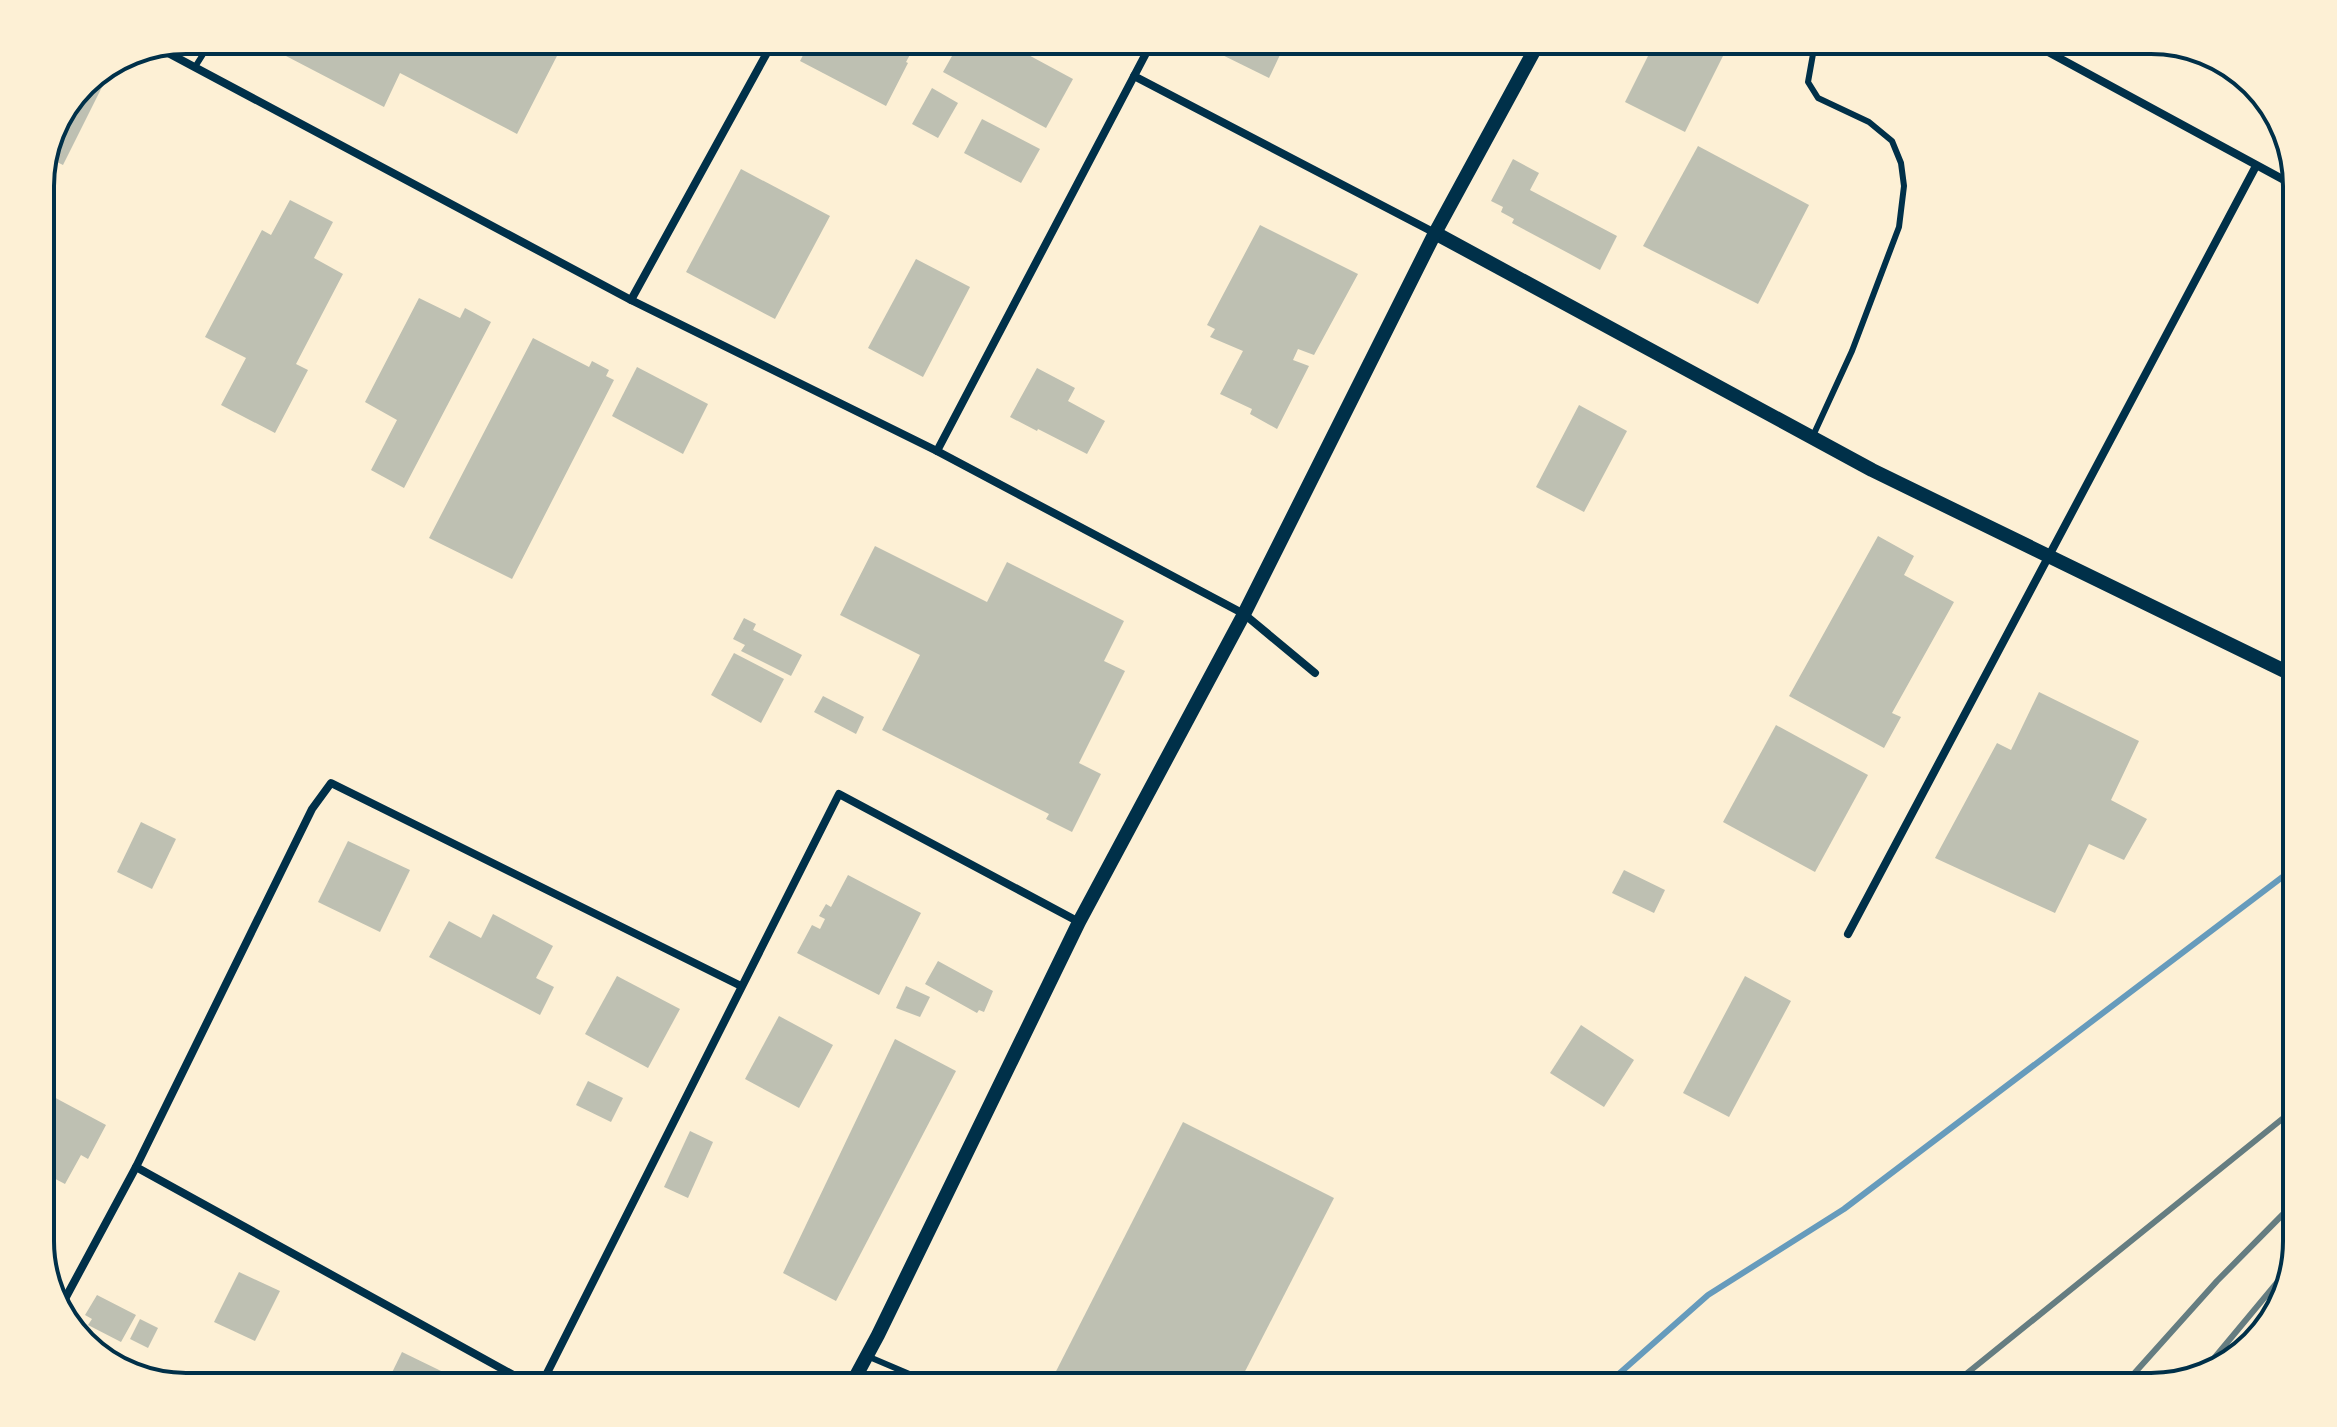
<svg xmlns="http://www.w3.org/2000/svg" width="2337" height="1427" viewBox="0 0 2337 1427" font-family="'Source Sans 3',sans-serif">
  <style>
    .lines { fill: none; stroke-linecap: round; stroke-linejoin: round }
    .stream { stroke: #669bbc; stroke-width: 6 }
    .building { fill: #bec0b2 }
    .service { stroke: #003049; stroke-width: 6 }
    .minor { stroke: #003049; stroke-width: 8 }
    .tertiary { stroke: #003049; stroke-width: 14 }
    .rail { stroke: #657d81; stroke-width: 6 }
    .rim { fill: none; stroke: #003049; stroke-width: 4 }
  </style>
  <rect width="100%" height="100%" fill="#fdf0d5"/>
  <g class="lines">
    <path class="stream" d="M1604 1387 1708 1295 1844 1209 2297 866"/>
  </g>
  <g class="building">
    <path d="M294 40H535L559 52 517 134 400 73 384 107 286 56Z"/>
    <path d="M811 40H865L884 50 890 40H897L913 49 906 62 908 63 886 106 800 61Z"/>
    <path d="M961 40H1001L1073 79 1046 128 943 72Z"/>
    <path d="M1202 40H1287L1269 78 1200 44Z"/>
    <path d="M1656 40H1731L1685 132 1625 102Z"/>
    <path d="M2175 46 2224 60 2245 80 2243 83Z"/>
    <path d="M89 78 103 85 63 165 49 158 83 82Z"/>
    <path d="M932 88 958 103 938 138 912 124Z"/>
    <path d="M982 119 1040 149 1021 183 964 153Z"/>
    <path d="M1698 146 1809 205 1758 304 1643 246Z"/>
    <path d="M1513 159 1539 173 1530 190 1617 236 1600 270 1512 223 1514 219 1501 212 1503 207 1491 201Z"/>
    <path d="M741 169 830 216 775 319 686 272Z"/>
    <path d="M290 200 333 222 314 258 343 274 296 364 308 370 275 433 221 405 246 358 205 337 262 230 271 235Z"/>
    <path d="M1260 225 1358 274 1314 355 1298 349 1293 360 1309 366 1277 429 1250 414 1252 409 1220 394 1243 351 1210 337 1215 329 1207 325Z"/>
    <path d="M916 259 970 287 923 377 868 348Z"/>
    <path d="M419 298 460 318 465 308 491 322 404 488 371 470 397 420 365 402Z"/>
    <path d="M533 338 589 367 592 361 609 370 606 376 614 380 512 579 429 538Z"/>
    <path d="M637 367 708 404 683 454 612 416Z"/>
    <path d="M1037 368 1075 388 1068 401 1105 421 1087 454 1038 429 1037 431 1010 417Z"/>
    <path d="M1579 405 1627 431 1584 512 1536 487Z"/>
    <path d="M1878 536 1914 556 1904 575 1954 602 1892 713 1901 717 1884 748 1789 696Z"/>
    <path d="M875 546 987 602 1007 562 1124 621 1104 661 1125 671 1079 763 1101 774 1072 832 1046 819 1049 814 882 730 920 655 840 615Z"/>
    <path d="M744 618 756 624 753 630 802 655 791 676 741 651 745 645 733 639Z"/>
    <path d="M734 653 784 679 761 723 711 695Z"/>
    <path d="M2039 692 2139 741 2111 800 2147 819 2124 860 2089 844 2055 913 1935 858 1997 743 2011 750Z"/>
    <path d="M823 696 864 717 856 734 814 712Z"/>
    <path d="M1776 725 1868 775 1815 872 1723 822Z"/>
    <path d="M141 822 176 839 152 889 117 872Z"/>
    <path d="M348 841 410 870 380 932 318 902Z"/>
    <path d="M1624 870 1665 890 1654 913 1612 893Z"/>
    <path d="M848 875 921 913 879 995 797 953 812 925 820 929 825 919 819 916 826 904 831 907Z"/>
    <path d="M493 914 553 946 536 978 554 987 540 1015 429 957 449 921 481 938Z"/>
    <path d="M938 961 993 991 984 1012 979 1010 977 1013 925 984Z"/>
    <path d="M617 976 680 1009 648 1068 585 1034Z"/>
    <path d="M1745 976 1791 1001 1729 1117 1683 1093Z"/>
    <path d="M906 986 930 997 920 1017 896 1008Z"/>
    <path d="M779 1016 833 1045 799 1108 745 1079Z"/>
    <path d="M1581 1025 1634 1060 1604 1107 1550 1073Z"/>
    <path d="M895 1039 956 1071 836 1301 783 1273Z"/>
    <path d="M588 1081 623 1098 611 1122 576 1105Z"/>
    <path d="M50 1095 106 1125 88 1159 81 1155 65 1184 40 1171V1136L43 1131 40 1130V1114Z"/>
    <path d="M1183 1122 1334 1198 1237 1387H1048Z"/>
    <path d="M690 1131 713 1142 688 1198 664 1187Z"/>
    <path d="M239 1272 280 1291 255 1341 214 1322Z"/>
    <path d="M97 1295 136 1315 121 1342 88 1325 92 1319 85 1315Z"/>
    <path d="M140 1319 158 1328 148 1348 130 1339Z"/>
    <path d="M402 1352 474 1387H385Z"/>
  </g>
  <g class="lines">
    <g class="service">
      <path d="M195 67 212 40"/>
      <path d="M1812 438 1852 351 1899 227 1904 186 1901 163 1892 141 1869 122 1818 98 1808 82 1813 54 1820 40"/>
      <path d="M867 1356 940 1387"/>
    </g>
    <g class="minor">
      <path d="M2026 40 2297 187"/>
      <path d="M155 46 631 300 937 451 1244 614 1315 673"/>
      <path d="M1134 76 1435 233"/>
      <path d="M631 300 774 40"/>
      <path d="M937 451 1153 40"/>
      <path d="M1848 934 2256 166"/>
      <path d="M136 1167 535 1387"/>
      <path d="M59 1310 136 1167 312 809 331 783 741 986"/>
      <path d="M540 1387 839 794 1079 922"/>
    </g>
    <g class="tertiary">
      <path d="M1435 233 1872 470 2297 677"/>
      <path d="M850 1387 878 1335 1079 922 1244 614 1435 233 1540 40"/>
    </g>
    <g class="rail">
      <path d="M2201 1374 2290 1267"/>
      <path d="M1950 1387 2297 1107"/>
      <path d="M2122 1387 2217 1281 2297 1200"/>
    </g>
  </g>
  <path d="M0 0H2337V1427H0ZM186 54H2151A132 132 0 0 1 2283 186V1241A132 132 0 0 1 2151 1373H186A132 132 0 0 1 54 1241V186A132 132 0 0 1 186 54Z" fill="#fdf0d5" fill-rule="evenodd"/>
  <path class="rim" d="M186 54H2151A132 132 0 0 1 2283 186V1241A132 132 0 0 1 2151 1373H186A132 132 0 0 1 54 1241V186A132 132 0 0 1 186 54Z"/>
</svg>
